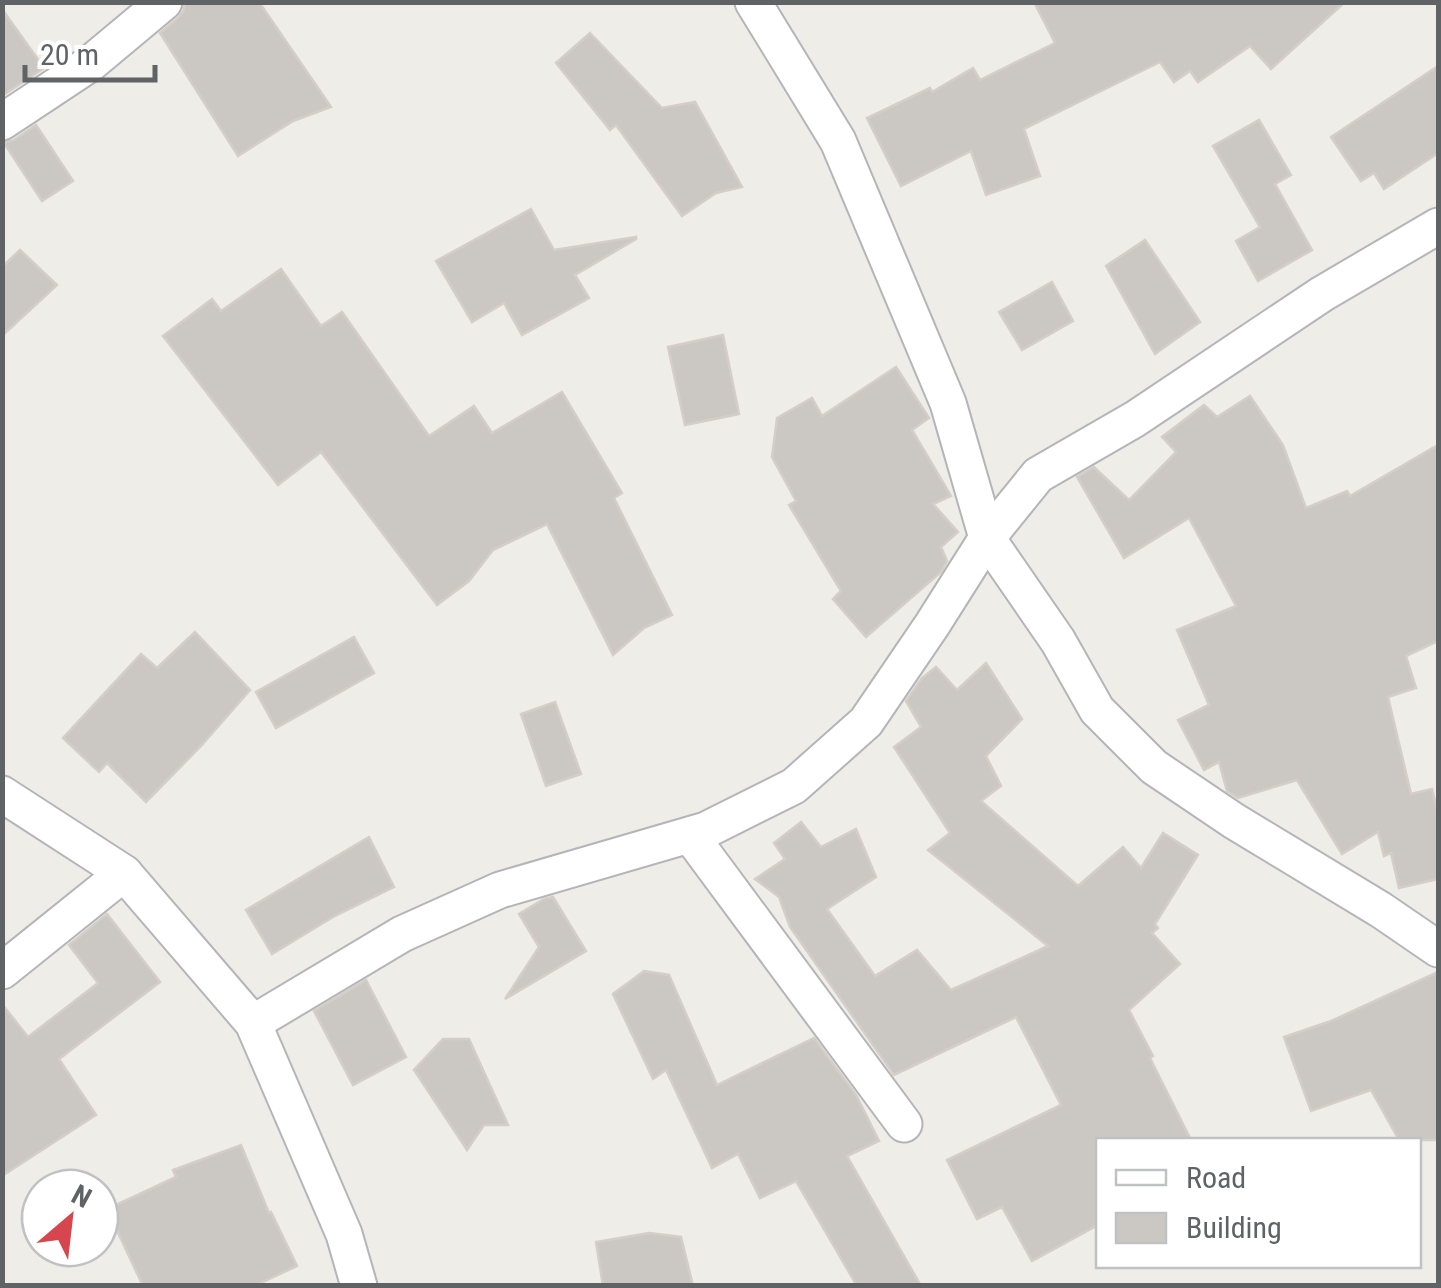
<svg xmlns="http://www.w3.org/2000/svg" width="1441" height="1288" viewBox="0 0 1441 1288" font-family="'Roboto Condensed',sans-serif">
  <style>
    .building { fill: #cbc8c4; stroke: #d4cec7; stroke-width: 2.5 }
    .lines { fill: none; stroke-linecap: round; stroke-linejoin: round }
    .minor-casing { stroke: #b3b5b8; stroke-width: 39 }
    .minor { stroke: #fff; stroke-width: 35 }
  </style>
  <rect width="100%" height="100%" fill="#efede8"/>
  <g class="building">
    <path d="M185 2H259L331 107 293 121 238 156 160 33 178 18 184 10Z"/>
    <path d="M1034 2H1345L1271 69 1250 46 1198 82 1190 71 1174 82 1160 62 1024 129 1040 176 986 195 971 151 901 186 867 118 930 88 932 92 973 68 980 80 1055 43Z"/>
    <path d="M2 9 44 68 2 96Z"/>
    <path d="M590 33 662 108 695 102 742 187 716 193 682 216 616 125 610 130 556 63Z"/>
    <path d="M1438 66V153L1384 189 1374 173 1361 181 1331 137Z"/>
    <path d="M1259 120 1291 175 1275 184 1312 250 1258 281 1236 241 1260 227 1213 146Z"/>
    <path d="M36 125 73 181 42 201 4 143 14 140Z"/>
    <path d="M531 209 554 250 636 237V239L575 275 589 298 522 335 504 303 472 322 436 261Z"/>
    <path d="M1145 240 1200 322 1155 354 1106 266Z"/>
    <path d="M20 250 57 285 2 336V267Z"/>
    <path d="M281 269 321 326 342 312 429 436 474 406 492 433 562 392 622 493 614 498 672 615 644 628 613 655 547 524 493 550 469 581 437 605 321 452 278 485 163 336 212 299 221 311Z"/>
    <path d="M1052 282 1073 321 1022 350 999 312Z"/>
    <path d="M723 335 739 414 685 425 668 347Z"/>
    <path d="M896 367 929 418 912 430 951 496 933 504 958 532 941 547 947 561 941 572 866 637 833 599 841 591 789 505 796 501 772 457 777 418 812 398 822 416Z"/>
    <path d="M1250 396 1283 445 1306 508 1347 491 1350 496 1438 445V641L1406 656 1416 688 1388 697 1411 794 1432 789 1438 814V879L1399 888 1391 853 1384 856 1378 832 1342 854 1297 780 1238 798 1227 791 1219 762 1204 770 1178 720 1209 705 1177 630 1236 606 1189 518 1124 558 1077 477 1094 467 1129 500 1176 452 1162 437 1204 405 1217 417Z"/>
    <path d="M195 632 250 690 201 746 146 802 107 763 99 772 63 738 141 654 157 668Z"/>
    <path d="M354 637 374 673 276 728 256 692Z"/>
    <path d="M986 663 1022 719 986 756 1001 786 981 801 1078 886 1123 847 1141 868 1163 833 1198 855 1155 924 1158 928 1152 933 1180 964 1129 1010 1153 1056 1150 1058 1191 1140H1098V1225L1032 1261 1002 1207 977 1219 947 1160 1061 1105 1016 1017 894 1075 790 927 779 897 755 879 785 859 774 843 801 822 821 847 856 829 876 877 827 909 875 976 917 950 951 990 1048 946 928 850 950 833 894 747 921 727 906 701 922 678 936 667 957 690Z"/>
    <path d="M555 702 581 774 546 786 521 714Z"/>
    <path d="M369 837 394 887 333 917 272 954 246 910Z"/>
    <path d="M553 897 586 951 505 999 539 947 519 914 544 899Z"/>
    <path d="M107 914 160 982 59 1059 96 1115 2 1176V1004L28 1037 98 983 69 945Z"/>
    <path d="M644 971 669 975 717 1085 814 1038 856 1095 879 1141 847 1156 921 1286H857L796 1181 760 1198 738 1154 712 1168 666 1070 653 1079 613 994Z"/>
    <path d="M1438 972V1140H1399L1371 1090 1311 1111 1284 1037 1331 1021Z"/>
    <path d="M366 980 406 1057 353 1085 314 1011Z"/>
    <path d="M443 1039H469L508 1125H484L467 1150 414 1070Z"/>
    <path d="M241 1145 269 1213 271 1212 297 1266 254 1286H143L107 1209 176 1177 173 1170Z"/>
    <path d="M649 1233 681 1237 693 1286H603L596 1242Z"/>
  </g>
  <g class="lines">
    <g class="minor-casing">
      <g id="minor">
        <path d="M753 2 838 141 948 403 987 538 1058 641 1097 710 1154 767 1234 821 1381 910 1438 949"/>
        <path d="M2 122 91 63 164 2"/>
        <path d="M2 794 124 873 253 1023 344 1234 359 1286"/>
        <path d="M690 835 904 1124"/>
        <path d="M2 971 124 873"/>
        <path d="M253 1023 402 934 500 890 706 830 794 786 866 722 932 625 987 538 1038 475 1135 419 1322 294 1438 226"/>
      </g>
    </g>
    <use href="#minor" class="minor"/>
  </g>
  <rect width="1441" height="1288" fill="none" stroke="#5f6366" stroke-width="10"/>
  <rect x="1096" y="1138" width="325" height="130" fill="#ffffff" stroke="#bfc1c2" stroke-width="2.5"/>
  <rect x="1116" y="1170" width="50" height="15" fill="#ffffff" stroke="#bfc1c2" stroke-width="2.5"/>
  <text x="1186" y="1188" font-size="30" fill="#5f6366">Road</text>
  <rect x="1116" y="1213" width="50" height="30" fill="#cbc8c4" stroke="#bfc1c2" stroke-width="2.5"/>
  <text x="1186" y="1238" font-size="30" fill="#5f6366">Building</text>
  <g transform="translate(70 1218) rotate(28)"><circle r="48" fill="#ffffff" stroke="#bfc1c2" stroke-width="2.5"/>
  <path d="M0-8L18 38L0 25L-18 38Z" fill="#d7464e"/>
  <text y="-15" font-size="28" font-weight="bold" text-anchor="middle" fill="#5f6366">N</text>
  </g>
  <path d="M25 65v15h130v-15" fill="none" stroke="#5f6366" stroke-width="5"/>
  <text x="40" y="65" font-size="30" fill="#5f6366" stroke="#ffffff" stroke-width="8" paint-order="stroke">20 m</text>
</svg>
